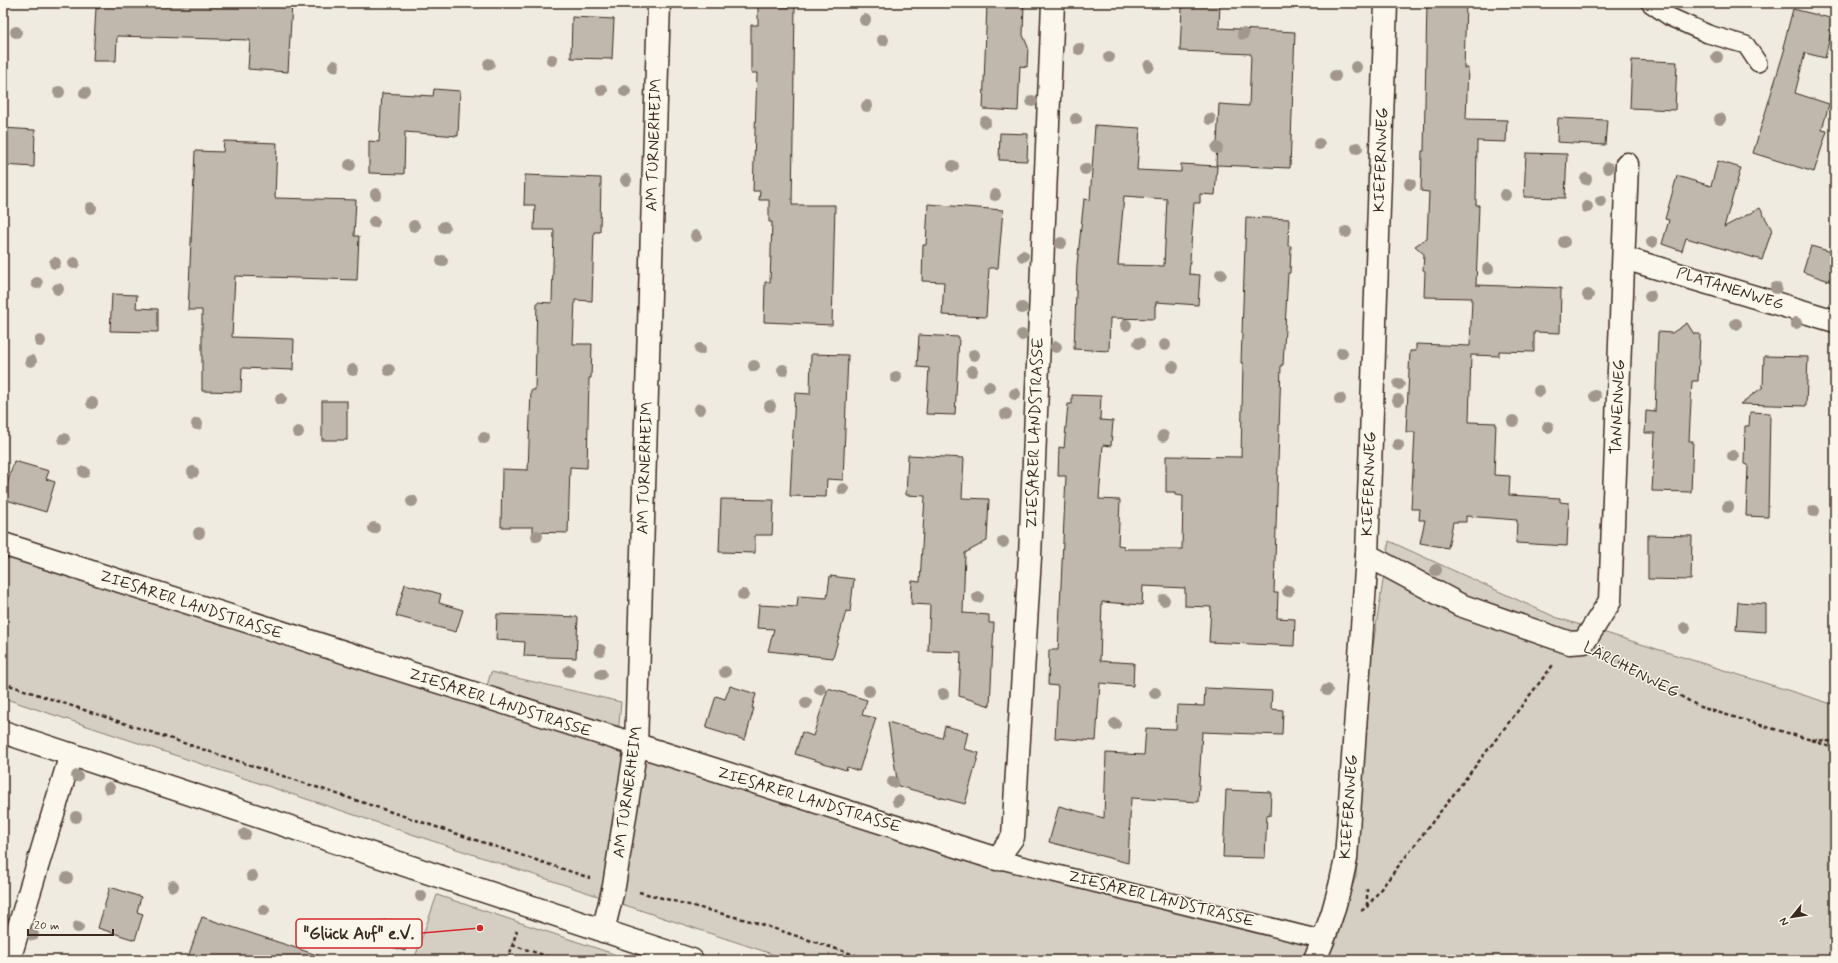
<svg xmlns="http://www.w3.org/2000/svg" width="1838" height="963" viewBox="0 0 1838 963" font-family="Mynerve,sans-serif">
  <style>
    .green { fill: #d5cec3; stroke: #887c70 }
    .building { fill: #c0b8ad; stroke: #3b2a1e; fill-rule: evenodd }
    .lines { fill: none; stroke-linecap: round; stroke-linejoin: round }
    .service-casing { stroke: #3b2a1e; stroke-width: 20 }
    .minor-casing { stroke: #3b2a1e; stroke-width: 25 }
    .secondary-casing { stroke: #3b2a1e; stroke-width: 25 }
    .path { stroke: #3b2a1e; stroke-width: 2.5; stroke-dasharray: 4 3; stroke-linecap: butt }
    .service { stroke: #fbf7ec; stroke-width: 17 }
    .minor { stroke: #fbf7ec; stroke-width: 22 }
    .secondary { stroke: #fbf7ec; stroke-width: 22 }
    .tree { fill: #a2978c }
    .labels { text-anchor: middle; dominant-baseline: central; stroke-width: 3; stroke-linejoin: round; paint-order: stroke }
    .street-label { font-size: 16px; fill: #3b2a1e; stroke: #fbf7ec }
    .leader { fill: none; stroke: #d62828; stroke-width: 1.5 }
    .callout-dot { fill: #d62828; stroke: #fbf7ec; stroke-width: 1.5 }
    .callout { fill: #fbf7ec; stroke: #d62828; stroke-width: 1.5 }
    .callout-label { font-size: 17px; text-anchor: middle; font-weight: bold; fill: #3b2a1e }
  </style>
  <rect width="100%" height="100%" fill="#f0ebe0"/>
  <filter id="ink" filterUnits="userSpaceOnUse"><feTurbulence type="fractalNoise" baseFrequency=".025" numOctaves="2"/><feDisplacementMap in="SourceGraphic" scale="8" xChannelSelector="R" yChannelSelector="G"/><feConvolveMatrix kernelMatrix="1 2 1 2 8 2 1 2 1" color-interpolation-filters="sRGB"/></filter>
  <g filter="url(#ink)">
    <g class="green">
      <path d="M1389 541 1555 617 1835 705V960H790L3 698V550L482 703 491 672 621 702 617 747 1331 944 1356 876 1366 692Z"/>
      <path d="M437 895 632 960H414Z"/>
    </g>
    <g class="building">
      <path d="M99 3H292L288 72 248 69 250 40 117 36 116 61H93L96 8 99 9Z"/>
      <path d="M987 3H1024L1023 35 1028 47 1027 67 1020 66 1018 111 983 109Z"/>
      <path d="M1184 3H1220L1219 28 1295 32 1290 168 1216 165 1219 104 1249 106 1251 54 1180 51 1182 7 1184 8Z"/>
      <path d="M1427 3H1466L1464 68H1468L1466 119 1507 120 1506 142 1477 141 1476 205H1479L1476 285 1561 288 1560 333 1534 332V352L1499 351V356L1471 355 1469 422 1496 423 1494 475 1510 476 1509 495 1560 498V502L1569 503 1567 546 1516 543 1517 520 1466 516V522H1453L1448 548 1420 543 1425 520H1419L1420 509H1411L1415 432H1406L1410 351H1416V344L1470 346 1472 298 1424 297 1425 271 1423 270 1424 254 1415 246 1427 238 1429 192 1421 191 1422 151H1424Z"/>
      <path d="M758 6 795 7 792 205H835L832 325 764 322 765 282H770L772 222H769V200H759L760 191H753L757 73H751V25H758Z"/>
      <path d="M1793 9 1834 19 1825 58 1805 53 1795 93 1829 104 1822 130 1827 131 1814 172 1753 153 1785 48 1783 47Z"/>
      <path d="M572 17 614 19 612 59 571 58Z"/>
      <path d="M1632 60 1677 62 1675 110 1630 108Z"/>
      <path d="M434 89 460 91 458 136 405 132 404 174 369 173V141L379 142 382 93 433 96Z"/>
      <path d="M1558 118 1607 120 1605 145 1557 142Z"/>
      <path d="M1095 125 1140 128 1137 170 1181 172V164L1217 166 1215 195 1200 194V203H1194L1189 274 1200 275 1198 305 1156 302V305H1155V319L1110 318 1109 351 1074 349 1077 265 1084 199 1090 200ZM1124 196 1167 199 1164 266 1118 265Z"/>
      <path d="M3 128 35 130 34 167 3 165Z"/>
      <path d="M1000 133 1028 134 1027 161 999 160Z"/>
      <path d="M224 141 277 143 275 198 356 200 354 236H359L357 280 235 276 232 337 294 339 293 370 242 368 241 392 202 391V310H188L195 151 223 152Z"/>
      <path d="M1526 153 1567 154 1565 198 1524 197Z"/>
      <path d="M1718 161 1741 168 1724 227 1760 208 1772 230 1762 260 1686 238 1682 251 1662 244 1669 220 1665 219 1677 176 1711 186Z"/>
      <path d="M525 175 601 178 600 232H594L592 301 575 300 573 344H592L591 378H589L587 468 570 467 568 533 533 532V527H501L502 469 528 470 531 390H535L537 302 552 303 554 230H534L535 205H524Z"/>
      <path d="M928 204 1003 210 998 268H989L986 317 942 315 944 282 922 281 923 245H926Z"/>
      <path d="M1246 217 1289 219 1288 246H1291L1290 273H1288L1283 365H1281L1274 593H1278L1277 618 1295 619 1294 646 1209 642 1211 607 1185 606V588L1143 586 1142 605 1102 602 1100 661 1134 663 1133 686 1100 683 1096 741 1055 738 1058 686 1048 685 1049 650H1058L1066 476H1058L1059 447 1064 448 1068 404H1072V395L1101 396 1100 420 1113 421 1111 446 1103 445 1099 499 1120 500 1118 545 1124 546V549H1182L1183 496 1175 495V492H1166V456L1241 457 1243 363H1241Z"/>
      <path d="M1811 246 1835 253V283L1803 272Z"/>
      <path d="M112 294 137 295 136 308 158 309V332L110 331Z"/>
      <path d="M1687 323 1694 334H1700L1698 381H1692L1689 441H1693L1691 492 1652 491 1655 433H1645L1646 411 1655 412 1658 332 1672 333Z"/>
      <path d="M919 335 959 337 955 415 926 414 929 368 917 367Z"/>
      <path d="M811 354 848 355 843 480 827 479 826 497 790 496 795 393 810 394Z"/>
      <path d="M1764 356 1808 357 1806 406 1740 404 1763 387Z"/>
      <rect x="322" y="401" width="25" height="39"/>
      <path d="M1750 412 1770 413 1768 517 1746 516 1748 465 1744 464 1745 426H1749Z"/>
      <path d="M908 455 964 458 962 498 989 499 987 541 965 553 963 613 989 615V623H994L990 706 959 696 961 652 928 651 930 605 911 604 912 581 920 582 925 496 906 495Z"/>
      <path d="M14 461 49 471 46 479 55 482 46 512 3 499Z"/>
      <path d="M721 499 774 500 772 535H755V553L719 552Z"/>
      <path d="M1648 535 1692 536 1691 580 1648 579Z"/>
      <path d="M830 576 854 579 850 612 846 611 833 658 768 651 774 629 757 628 759 605 797 607 798 596 827 598Z"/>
      <path d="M405 584 441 594 439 603 463 610 456 632 396 616Z"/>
      <path d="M1738 602 1766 604V632L1736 630Z"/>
      <path d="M497 614 578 617 576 658 524 656 525 642 496 640Z"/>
      <path d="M730 686 756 694 752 708H754L745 740 706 728 716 696 725 699Z"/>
      <path d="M828 688 867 700 862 715 876 718 859 771 847 767 846 770 795 754 802 732 813 736Z"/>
      <path d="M1205 688 1272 691 1271 709 1283 710 1282 735 1202 732 1198 802 1131 798 1128 863 1049 842 1059 806 1104 818 1106 753 1144 755 1146 728 1176 729 1177 705 1204 706Z"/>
      <path d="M888 722 942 738 945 726 968 732 964 749 979 753 965 804 898 786Z"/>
      <path d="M1226 790 1271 792 1270 816 1267 815 1265 858 1223 857Z"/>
      <path d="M110 887 141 897 137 912 143 914 135 940 98 928Z"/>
      <path d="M202 917 320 956 319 960H187Z"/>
      <path d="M384 920 411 929 405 951 377 942Z"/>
    </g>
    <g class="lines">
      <g class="service-casing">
        <g id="service">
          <path d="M1650 3 1670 17 1708 34 1746 45 1758 63"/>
          <path d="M997 859 1324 940"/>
        </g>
      </g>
      <g class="minor-casing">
        <g id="minor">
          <path d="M1624 258 1835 321"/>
          <path d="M3 544 997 859 1013 837 1030 557 1053 3"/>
          <path d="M1367 555 1460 605 1570 643 1584 642 1610 601 1627 164"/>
          <path d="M603 931 614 886 636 746 659 3"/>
          <path d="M9 960 71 754"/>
          <path d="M1315 960C1330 926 1339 895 1346 859L1367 555 1386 3"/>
        </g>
      </g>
      <g class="secondary-casing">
        <path id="secondary" d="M3 732 692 960"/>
      </g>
      <g class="path">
        <path d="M1607 655 1700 707 1808 739 1835 742"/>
        <path d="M3 683 590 878"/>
        <path d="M1812 740 1835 749"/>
        <path d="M639 892 754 922 870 960"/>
        <path d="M1367 906V889"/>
        <path d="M1361 911 1367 907 1553 665"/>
        <path d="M512 945 559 960"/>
        <path d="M508 960 517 930"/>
      </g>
      <use href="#service" class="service"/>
      <use href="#minor" class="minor"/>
      <use href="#secondary" class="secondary"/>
    </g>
    <g class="tree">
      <circle cx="865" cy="20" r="6"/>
      <circle cx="16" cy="32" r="6"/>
      <circle cx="1243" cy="34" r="6"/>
      <circle cx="883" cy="40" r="6"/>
      <circle cx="1079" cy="49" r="6"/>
      <circle cx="1109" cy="57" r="6"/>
      <circle cx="1717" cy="57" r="6"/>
      <circle cx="552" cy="60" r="6"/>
      <circle cx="489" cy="64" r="6"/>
      <circle cx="334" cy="66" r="6"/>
      <circle cx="1149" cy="66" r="6"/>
      <circle cx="1356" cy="67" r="6"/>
      <circle cx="1335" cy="76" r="6"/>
      <circle cx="602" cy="90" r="6"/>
      <circle cx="625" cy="91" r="6"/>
      <circle cx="59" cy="92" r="6"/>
      <circle cx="85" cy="93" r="6"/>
      <circle cx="1032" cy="101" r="6"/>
      <circle cx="867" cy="106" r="6"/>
      <circle cx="1076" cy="119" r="6"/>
      <circle cx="1210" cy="119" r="6"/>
      <circle cx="1720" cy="119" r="6"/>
      <circle cx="985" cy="122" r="6"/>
      <circle cx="1319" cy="144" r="6"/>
      <circle cx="1217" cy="148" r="6"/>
      <circle cx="1357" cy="148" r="6"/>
      <circle cx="350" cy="165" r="6"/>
      <circle cx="953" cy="166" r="6"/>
      <circle cx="1608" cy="168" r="6"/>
      <circle cx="1085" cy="169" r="6"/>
      <circle cx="1586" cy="179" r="6"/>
      <circle cx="626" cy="180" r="6"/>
      <circle cx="1410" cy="184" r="6"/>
      <circle cx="376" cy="194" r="6"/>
      <circle cx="995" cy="195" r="6"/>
      <circle cx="1505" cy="195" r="6"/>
      <circle cx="1601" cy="201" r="6"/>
      <circle cx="1587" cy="207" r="6"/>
      <circle cx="91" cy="208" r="6"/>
      <circle cx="374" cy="222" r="6"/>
      <circle cx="414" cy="226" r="6"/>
      <circle cx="444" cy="227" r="6"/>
      <circle cx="1346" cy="232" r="6"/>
      <circle cx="696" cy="236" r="6"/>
      <circle cx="1564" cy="242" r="6"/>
      <circle cx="1652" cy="242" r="6"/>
      <circle cx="1061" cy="243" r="6"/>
      <circle cx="1023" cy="256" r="6"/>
      <circle cx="442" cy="261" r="6"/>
      <circle cx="55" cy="263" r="6"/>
      <circle cx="74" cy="263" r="6"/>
      <circle cx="1488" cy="269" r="6"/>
      <circle cx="1221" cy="274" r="6"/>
      <circle cx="37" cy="283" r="6"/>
      <circle cx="1776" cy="288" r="6"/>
      <circle cx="58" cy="289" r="6"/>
      <circle cx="1588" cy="295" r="6"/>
      <circle cx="1650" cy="296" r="6"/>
      <circle cx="1022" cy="308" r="6"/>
      <circle cx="1796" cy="323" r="6"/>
      <circle cx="1736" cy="324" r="6"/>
      <circle cx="1126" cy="325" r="6"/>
      <circle cx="1022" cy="335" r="6"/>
      <circle cx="40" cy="341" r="6"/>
      <circle cx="1139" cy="343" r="6"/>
      <circle cx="1165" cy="345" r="6"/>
      <circle cx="1056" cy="347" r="6"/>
      <circle cx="700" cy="349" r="6"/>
      <circle cx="1342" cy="353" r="6"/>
      <circle cx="974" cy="355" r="6"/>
      <circle cx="31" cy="361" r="6"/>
      <circle cx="754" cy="366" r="6"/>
      <circle cx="1173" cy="367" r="6"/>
      <circle cx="353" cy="370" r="6"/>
      <circle cx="389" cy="370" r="6"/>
      <circle cx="783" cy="370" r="6"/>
      <circle cx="972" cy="371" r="6"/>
      <circle cx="896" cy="377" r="6"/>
      <circle cx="1399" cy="384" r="6"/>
      <circle cx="989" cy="387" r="6"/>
      <circle cx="1539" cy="391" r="6"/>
      <circle cx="1015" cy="394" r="6"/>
      <circle cx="1595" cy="396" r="6"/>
      <circle cx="281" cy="399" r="6"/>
      <circle cx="1340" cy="399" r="6"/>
      <circle cx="1398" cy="400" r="6"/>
      <circle cx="92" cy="403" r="6"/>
      <circle cx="770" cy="406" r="6"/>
      <circle cx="700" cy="409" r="6"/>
      <circle cx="1006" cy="414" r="6"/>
      <circle cx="1513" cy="421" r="6"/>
      <circle cx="197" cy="424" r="6"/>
      <circle cx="1548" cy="427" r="6"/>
      <circle cx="298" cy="432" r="6"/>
      <circle cx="1163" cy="436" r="6"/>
      <circle cx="484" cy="438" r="6"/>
      <circle cx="64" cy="439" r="6"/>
      <circle cx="1398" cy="445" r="6"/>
      <circle cx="1733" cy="456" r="6"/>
      <circle cx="84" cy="472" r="6"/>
      <circle cx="193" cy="472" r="6"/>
      <circle cx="843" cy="489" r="6"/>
      <circle cx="412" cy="501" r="6"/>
      <circle cx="1728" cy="507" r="6"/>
      <circle cx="1814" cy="511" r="6"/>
      <circle cx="374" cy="528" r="6"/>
      <circle cx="199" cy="533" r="6"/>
      <circle cx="537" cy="536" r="6"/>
      <circle cx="1003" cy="542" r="6"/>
      <circle cx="1436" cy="570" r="6"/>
      <circle cx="1288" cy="591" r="6"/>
      <circle cx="743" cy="595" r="6"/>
      <circle cx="978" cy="597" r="6"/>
      <circle cx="1164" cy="600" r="6"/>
      <circle cx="1685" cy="628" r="6"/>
      <circle cx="600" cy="650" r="6"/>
      <circle cx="569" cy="671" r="6"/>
      <circle cx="725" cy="672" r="6"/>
      <circle cx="601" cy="674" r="6"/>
      <circle cx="820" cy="689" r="6"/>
      <circle cx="1327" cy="690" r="6"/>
      <circle cx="869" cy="691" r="6"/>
      <circle cx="1155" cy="693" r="6"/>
      <circle cx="943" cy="694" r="6"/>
      <circle cx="806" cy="703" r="6"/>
      <circle cx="1115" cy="724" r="6"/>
      <circle cx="77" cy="776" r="6"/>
      <circle cx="893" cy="782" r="6"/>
      <circle cx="109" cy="788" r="6"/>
      <circle cx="898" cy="801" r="6"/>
      <circle cx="76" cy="817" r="6"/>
      <circle cx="245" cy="834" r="6"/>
      <circle cx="252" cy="876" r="6"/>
      <circle cx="67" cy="878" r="6"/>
      <circle cx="173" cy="886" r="6"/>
      <circle cx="421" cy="896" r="6"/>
      <circle cx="264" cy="910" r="6"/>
      <circle cx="78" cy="927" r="6"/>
      <circle cx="33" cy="935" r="6"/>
    </g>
  </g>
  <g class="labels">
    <g class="street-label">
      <text transform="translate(654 145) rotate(-88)">AM TURNERHEIM</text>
      <text transform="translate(1381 160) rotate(-88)">KIEFERNWEG</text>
      <text transform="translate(1730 289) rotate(17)">PLATANENWEG</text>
      <text transform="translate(1618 407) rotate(-88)">TANNENWEG</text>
      <text transform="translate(1035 433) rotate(-88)">ZIESARER LANDSTRASSE</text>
      <text transform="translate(645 468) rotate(-88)">AM TURNERHEIM</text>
      <text transform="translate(1369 484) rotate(-88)">KIEFERNWEG</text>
      <text transform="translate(191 605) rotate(18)">ZIESARER LANDSTRASSE</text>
      <text transform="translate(1631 670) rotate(27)">LÄRCHENWEG</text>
      <text transform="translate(500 703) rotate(18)">ZIESARER LANDSTRASSE</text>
      <text transform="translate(628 792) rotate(-82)">AM TURNERHEIM</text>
      <text transform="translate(809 800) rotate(17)">ZIESARER LANDSTRASSE</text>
      <text transform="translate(1349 807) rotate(-86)">KIEFERNWEG</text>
      <text transform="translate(1161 899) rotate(14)">ZIESARER LANDSTRASSE</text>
    </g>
  </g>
  <path class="leader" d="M480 928L422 933"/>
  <circle class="callout-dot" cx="480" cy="928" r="4"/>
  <rect class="callout" x="296" y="919" width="126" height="29" rx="4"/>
  <g class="callout-label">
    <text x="359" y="939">"Glück Auf" e.V.</text>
  </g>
  <rect width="1838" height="963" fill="none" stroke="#fbf7ec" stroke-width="16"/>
  <rect x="8" y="8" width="1822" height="947" fill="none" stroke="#3b2a1e" stroke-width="1.5" filter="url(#ink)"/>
  <g transform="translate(1792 917) rotate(240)" stroke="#fbf7ec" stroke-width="3" paint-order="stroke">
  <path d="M0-3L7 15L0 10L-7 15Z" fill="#3b2a1e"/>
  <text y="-6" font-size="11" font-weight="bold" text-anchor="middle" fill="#3b2a1e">N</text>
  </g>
  <path d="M28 929v6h85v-6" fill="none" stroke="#3b2a1e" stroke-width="2"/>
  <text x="34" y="929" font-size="12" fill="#3b2a1e" stroke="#fbf7ec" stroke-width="3" paint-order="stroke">20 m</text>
</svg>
